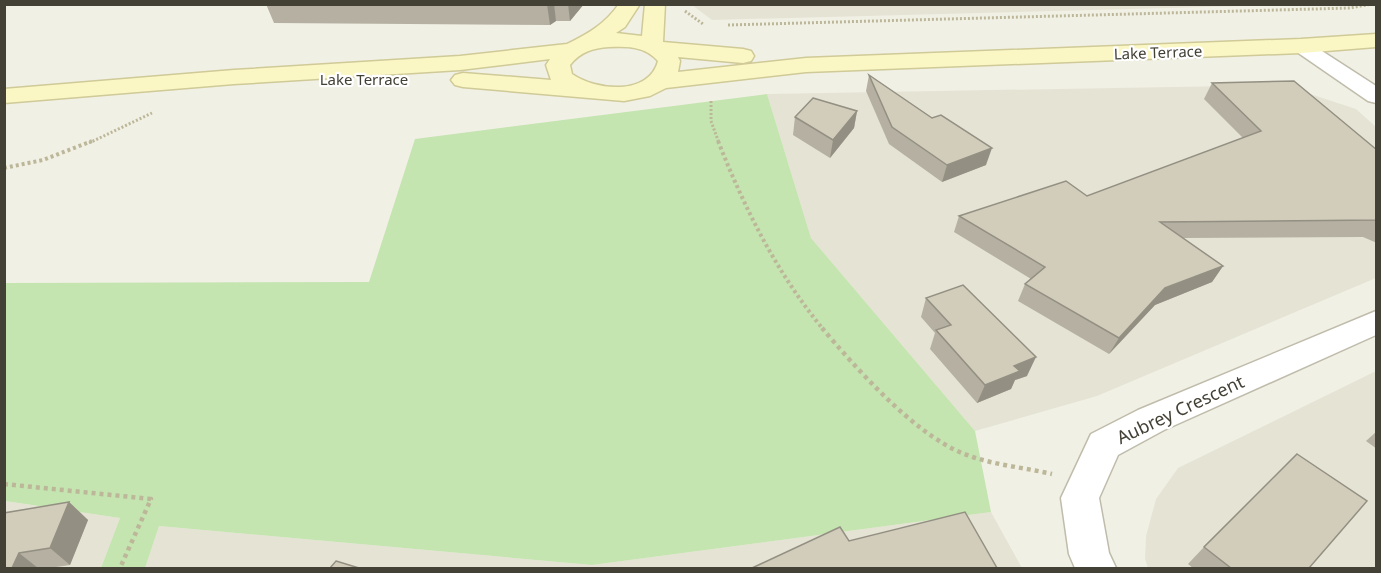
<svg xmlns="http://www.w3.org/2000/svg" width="1381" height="573" viewBox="0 0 1381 573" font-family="'Noto Sans',sans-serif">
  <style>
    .residential { fill: #e5e3d4 }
    .green { fill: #c4e4b0 }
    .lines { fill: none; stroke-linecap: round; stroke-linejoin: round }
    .street-casing { stroke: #bfbcab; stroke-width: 3 }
    .secondary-casing { stroke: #cfca97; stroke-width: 3 }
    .path-far2 { stroke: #bdb79a; stroke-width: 3; stroke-dasharray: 2 2; stroke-linecap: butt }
    .path-far1 { stroke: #bdb79a; stroke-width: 4; stroke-dasharray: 3 3; stroke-linecap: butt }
    .path { stroke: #bdb79a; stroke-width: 4.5; stroke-dasharray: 4 4; stroke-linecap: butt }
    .street { fill: #fff; fill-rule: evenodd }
    .secondary { fill: #fbf7c5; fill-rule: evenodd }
    .wall { fill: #b5b0a1 }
    .shaded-wall { fill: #939083 }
    .building { fill: #d2cdbb; stroke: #939083; stroke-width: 1.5 }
    .labels { text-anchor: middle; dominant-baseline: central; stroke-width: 4.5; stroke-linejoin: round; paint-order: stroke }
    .far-street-label { font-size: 15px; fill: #434035; stroke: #fff }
    .street-label { font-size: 18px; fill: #434035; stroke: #fff }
  </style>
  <rect width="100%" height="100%" fill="#f1f0e5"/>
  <g class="residential">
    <path d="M1278 5 712 20 692 5 1278 4Z"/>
    <path d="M1283 85 1356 109 1376 127V278L1097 396 975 431 811 238 767 94Z"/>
    <path d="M1376 371V568H1148L1145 559 1146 536 1156 499 1178 468Z"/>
    <path d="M4 501 120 518 101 568H5Z"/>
    <path d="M991 512 1022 568H145L159 526 592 565Z"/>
  </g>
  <path class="green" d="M767 94 811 238 975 431 991 512 592 565 159 526 145 568H101L120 518 5 501V283L369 282 415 139Z"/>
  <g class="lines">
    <g class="street-casing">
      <g id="street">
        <path d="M1301 40 1308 42 1376 86V103L1368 101 1294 50 1291 46 1294 42Z"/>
        <path d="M1376 311V335L1164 430 1118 455 1099 498 1109 553 1116 568H1075L1069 554 1061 498 1091 434 1138 410Z"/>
      </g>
    </g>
    <g class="secondary-casing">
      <path id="secondary" d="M619 4H640L625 27 616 33 642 36 645 4H665L663 42 743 49 751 51 754 56 751 61 743 63 678 57 680 61 678 72 806 58 1301 39 1376 34V47L1301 53 806 72 666 88 650 96 624 101 463 87 455 85 451 80 455 75 463 73 551 80 546 65 550 59 460 70 234 84 4 103V89L234 70 460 56 567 44C588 34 605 24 619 4ZM609 47C627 46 645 46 658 61 649 96 596 91 572 74L570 65C580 52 593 48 609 47Z"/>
    </g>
    <g class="path-far2">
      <path d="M685 11 703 24"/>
      <path d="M728 25 1350 8 1372 4"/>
      <path d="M711 101V121L719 143"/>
      <path d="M89 143 152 113"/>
    </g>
    <g class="path-far1">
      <path d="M718 141C745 209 776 272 823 329"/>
      <path d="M4 168 43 160 92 141"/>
    </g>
    <g class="path">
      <path d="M822 328C856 368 913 433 962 453 991 465 1022 467 1052 474"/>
      <path d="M4 484 151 499 120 568"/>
    </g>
    <use href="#street" class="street"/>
    <use href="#secondary" class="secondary"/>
  </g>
  <g class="wall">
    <path d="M266 4H584L570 21H556L550 25 274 23Z"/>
    <path d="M869 75 986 165 942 182 889 144 866 91Z"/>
    <path d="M1212 83 1377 150V243L1363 237 1183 238 1223 266 1212 282 1155 305 1109 354 1018 301 1025 284 1031 279 954 232 959 216 1087 196 1243 138 1204 99Z"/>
    <path d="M857 111 854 128 830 158 793 135 795 117Z"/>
    <path d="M926 298 1027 376 1015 380 1011 389 977 403 930 349 935 333 921 317Z"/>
    <path d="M1377 431V449L1366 441Z"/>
    <path d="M69 502 88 520 70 565 49 568H4Z"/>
    <path d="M1204 547 1309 568H1193L1188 564Z"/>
  </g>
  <g class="shaded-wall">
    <path d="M547 4H554L556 21 550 25Z"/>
    <path d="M568 4H584L570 21Z"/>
    <path d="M857 111 854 128 830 158 833 140Z"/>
    <path d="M992 148 986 165 942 182 947 165Z"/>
    <path d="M1223 266 1212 282 1155 305 1109 354 1119 338 1165 288Z"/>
    <path d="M1036 357 1027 376 1015 380 1011 389 977 403 985 385 1014 366Z"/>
    <path d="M69 502 88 520 70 565 50 548Z"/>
    <path d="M19 553 38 568H12Z"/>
  </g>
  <g class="building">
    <path d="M869 75 932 118 941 115 992 148 947 165 892 127Z"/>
    <path d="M1294 81 1377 150V220L1160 222 1223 266 1165 288 1119 338 1025 284 1045 267 959 216 1066 181 1087 196 1261 131 1212 83Z"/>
    <path d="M813 98 857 111 833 140 795 117Z"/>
    <path d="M963 285 1036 357 1014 366 1020 371 985 385 936 330 951 325 926 298Z"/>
    <path d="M1297 454 1367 501 1309 568H1231L1204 547Z"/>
    <path d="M69 502 50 548 19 553 12 568H4V513Z"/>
    <path d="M965 512 997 568H752L840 527 849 541Z"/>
    <path d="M336 561 359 568H330Z"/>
  </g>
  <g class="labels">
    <g class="far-street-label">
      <text transform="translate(1158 52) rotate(-2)">Lake Terrace</text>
      <text x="364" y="79">Lake Terrace</text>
    </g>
    <g class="street-label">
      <text transform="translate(1180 409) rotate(-25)">Aubrey Crescent</text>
    </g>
  </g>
  <rect width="1381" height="573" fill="none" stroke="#434035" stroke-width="12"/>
</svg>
